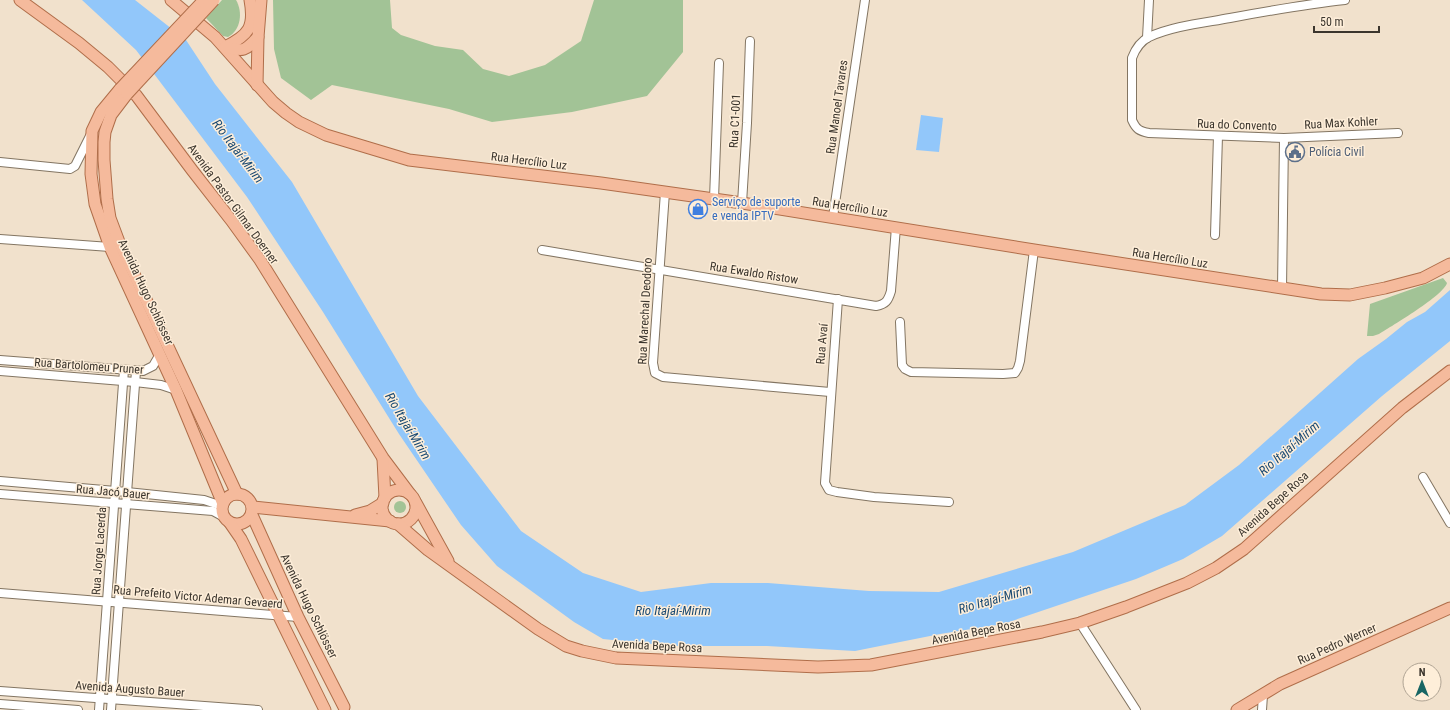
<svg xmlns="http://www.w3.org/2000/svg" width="1450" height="710" viewBox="0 0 1450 710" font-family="'Roboto Condensed',sans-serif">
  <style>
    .green { fill: #a2c396 }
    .water { fill: #92c7fa }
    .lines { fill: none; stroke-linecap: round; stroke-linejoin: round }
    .minor-casing { stroke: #837562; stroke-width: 10 }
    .major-casing { stroke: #b06e4a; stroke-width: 13 }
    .minor { stroke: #fff; stroke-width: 8 }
    .major { stroke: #f5ba9c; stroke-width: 11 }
    .major-bridge-casing { stroke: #b06e4a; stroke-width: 13; stroke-linecap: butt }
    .major-bridge { stroke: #f5ba9c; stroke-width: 11 }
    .labels { text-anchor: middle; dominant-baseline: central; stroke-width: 3; stroke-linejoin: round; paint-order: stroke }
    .street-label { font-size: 12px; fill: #3b352d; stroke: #feeed9 }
    .service-label { font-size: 12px; fill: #4e5e75; stroke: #feeed9; text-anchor: start }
    .shop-label { font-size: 12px; fill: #366cbe; stroke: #feeed9; text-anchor: start }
    .water-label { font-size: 13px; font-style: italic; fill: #1a4a73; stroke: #feeed9 }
  </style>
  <rect width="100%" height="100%" fill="#f1e1cc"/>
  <g class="green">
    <path d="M222 0H236C243 12 241 30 228 37L223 36 206 18Z"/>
    <path d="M273 0H390L392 28 401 35 435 46 463 50 483 69 509 76 545 65 581 41 594 0H683V52L647 96 572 112 492 122 449 109 332 85 311 100 281 78 274 49Z"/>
    <path d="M1443 278 1447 283C1444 295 1392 326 1379 334L1373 336H1367L1370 304Z"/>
    <circle cx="400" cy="507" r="6"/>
  </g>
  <g class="water">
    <path d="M82 0H135L186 40 215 84 292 182 418 396 521 531 583 573 641 592 711 583H768L869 591 939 592 1073 552 1185 505 1239 465 1358 359 1386 339 1407 322 1425 312 1450 290V341L1382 396 1222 536 1183 559 1136 579 1003 624 940 634 855 651 767 646H672L603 639 574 622 497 566 461 525 399 434 323 312 247 197 136 50Z"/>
    <path d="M921 115 943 118 939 152 916 150Z"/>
  </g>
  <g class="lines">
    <g class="minor-casing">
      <g id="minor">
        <path d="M1345 0C1306 4 1268 11 1230 18 1203 23 1173 26 1149 37 1141 41 1135 50 1132 58V120C1136 129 1139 131 1149 133L1284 138 1398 133"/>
        <path d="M1147 38 1149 0"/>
        <path d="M0 162 70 169 75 166 91 134"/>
        <path d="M665 192 653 363 655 373 663 377 830 392"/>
        <path d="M714 199 719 63"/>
        <path d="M742 203 747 123 750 41"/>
        <path d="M833 217 865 0"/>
        <path d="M1215 235 1218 136"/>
        <path d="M0 239 110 247"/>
        <path d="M542 250 876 306C886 304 888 301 891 291L896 227"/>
        <path d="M1282 289 1284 138"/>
        <path d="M838 299 825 483 829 490 837 492 874 497 949 502"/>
        <path d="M900 322 902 365 905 369 911 372 1003 374 1015 373 1018 368 1020 361 1034 250"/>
        <path d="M0 360 143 371 153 366 160 354"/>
        <path d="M0 371 135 382 161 385 176 390"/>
        <path d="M1423 477 1450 523"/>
        <path d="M0 481 127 492 204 500 222 506"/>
        <path d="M0 494 213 511 224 517"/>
        <path d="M0 593 298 617"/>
        <path d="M1080 623 1136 710"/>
        <path d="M0 691 258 710"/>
        <path d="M0 704 78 710"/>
        <path d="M99 710 124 370"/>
        <path d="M111 710 136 371"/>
        <path d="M1262 710 1263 695"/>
      </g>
    </g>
    <g class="major-casing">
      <g id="major">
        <path d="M20 0 79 43 108 67 136 95 192 170 231 220 260 260 383 458 410 494"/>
        <path d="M171 0 215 37 273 102 286 113 299 122 326 135 409 160 601 183 742 203 1034 250 1321 294 1350 295 1385 288 1423 278 1450 264"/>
        <path d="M225 47C249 35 255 27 250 0"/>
        <path d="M225 47C244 52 245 51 258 37"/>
        <path d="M257 85 258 37 261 0"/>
        <path d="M120 89 101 112 92 131 91 174 95 204 110 247 176 390 223 504"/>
        <path d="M127 94 111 115 105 132 104 142V160L107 199 110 218 119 242 237 494"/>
        <path d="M383 459 385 498"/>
        <circle cx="399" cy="507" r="17"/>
        <circle cx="237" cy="509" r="15"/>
        <path d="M416 503 448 561"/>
        <path d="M253 507 390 521"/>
        <path d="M252 515 298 617 344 707"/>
        <path d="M355 515 370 511 383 503"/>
        <path d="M230 523 241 539 325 710"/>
        <path d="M398 524 428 550 538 629 566 646 582 651 616 658 818 667 871 665 1042 632 1080 623 1126 607 1187 583 1216 568 1244 549 1402 408 1450 371"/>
        <path d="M1237 710 1280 684 1450 608"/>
      </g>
    </g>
    <use href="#minor" class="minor"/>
    <use href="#major" class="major"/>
    <g class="major-bridge-casing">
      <g id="major-bridge">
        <path d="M120 89 204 0"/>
        <path d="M127 94 214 0"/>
      </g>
    </g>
    <use href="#major-bridge" class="major-bridge"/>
  </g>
  <defs>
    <g id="civic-ring" transform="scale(1)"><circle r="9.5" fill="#feeed9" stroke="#5c6f8a" stroke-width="1.5"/><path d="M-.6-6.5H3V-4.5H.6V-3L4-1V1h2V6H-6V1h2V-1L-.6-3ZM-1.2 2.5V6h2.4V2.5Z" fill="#5c6f8a"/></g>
    <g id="shop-ring" transform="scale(1)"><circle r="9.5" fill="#feeed9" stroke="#3f7fe0" stroke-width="1.5"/><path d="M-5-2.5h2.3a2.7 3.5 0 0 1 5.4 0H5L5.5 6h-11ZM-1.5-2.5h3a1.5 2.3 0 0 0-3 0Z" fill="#3f7fe0"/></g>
  </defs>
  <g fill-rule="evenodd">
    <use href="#civic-ring" x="1295" y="152"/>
    <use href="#shop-ring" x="698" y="209"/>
  </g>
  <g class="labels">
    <g class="street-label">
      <text transform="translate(837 107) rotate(-82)">Rua Manoel Tavares</text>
      <text transform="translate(735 121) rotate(-87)">Rua C1-001</text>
      <text transform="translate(1341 123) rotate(-3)">Rua Max Kohler</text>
      <text transform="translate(1237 125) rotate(2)">Rua do Convento</text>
      <text transform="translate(529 161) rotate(7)">Rua Hercílio Luz</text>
      <text transform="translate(233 204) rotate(54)">Avenida Pastor Gilmar Doerner</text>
      <text transform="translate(850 207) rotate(9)">Rua Hercílio Luz</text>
      <text transform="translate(1170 258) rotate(9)">Rua Hercílio Luz</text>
      <text transform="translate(754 273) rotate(9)">Rua Ewaldo Ristow</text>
      <text transform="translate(146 292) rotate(65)">Avenida Hugo Schlösser</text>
      <text transform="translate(645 311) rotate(-87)">Rua Marechal Deodoro</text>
      <text transform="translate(822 344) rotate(-85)">Rua Avaí</text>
      <text transform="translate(89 366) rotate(4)">Rua Bartolomeu Pruner</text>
      <text transform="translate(113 492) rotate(5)">Rua Jacó Bauer</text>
      <text transform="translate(1273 504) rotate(-42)">Avenida Bepe Rosa</text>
      <text transform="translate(99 551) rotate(-86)">Rua Jorge Lacerda</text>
      <text transform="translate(198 597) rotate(5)">Rua Prefeito Victor Ademar Gevaerd</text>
      <text transform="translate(309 606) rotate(64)">Avenida Hugo Schlösser</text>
      <text transform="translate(976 632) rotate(-11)">Avenida Bepe Rosa</text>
      <text transform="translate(1337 644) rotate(-24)">Rua Pedro Werner</text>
      <text transform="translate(657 646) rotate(3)">Avenida Bepe Rosa</text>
      <text transform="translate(130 689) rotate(4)">Avenida Augusto Bauer</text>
    </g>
    <g class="service-label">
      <text x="1309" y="152">Polícia Civil</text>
    </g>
    <g class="shop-label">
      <text x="712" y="202">Serviço de suporte<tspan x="712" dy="14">e venda IPTV</tspan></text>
    </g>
    <g class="water-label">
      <text transform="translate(238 151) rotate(53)">Rio Itajaí-Mirim</text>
      <text transform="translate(408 426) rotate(59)">Rio Itajaí-Mirim</text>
      <text transform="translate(1289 448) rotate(-41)">Rio Itajaí-Mirim</text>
      <text transform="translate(995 599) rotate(-16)">Rio Itajaí-Mirim</text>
      <text x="673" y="610">Rio Itajaí-Mirim</text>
    </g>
  </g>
  <g transform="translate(1422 682)"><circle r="19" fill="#feeed9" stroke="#b0a494"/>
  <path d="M0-3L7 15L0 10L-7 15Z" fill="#196664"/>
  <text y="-6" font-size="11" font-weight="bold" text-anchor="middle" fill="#3b352d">N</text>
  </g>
  <path d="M1314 26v6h65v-6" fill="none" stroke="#3b352d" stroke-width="2"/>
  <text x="1320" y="26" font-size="12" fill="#3b352d" stroke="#feeed9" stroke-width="3" paint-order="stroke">50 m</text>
</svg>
